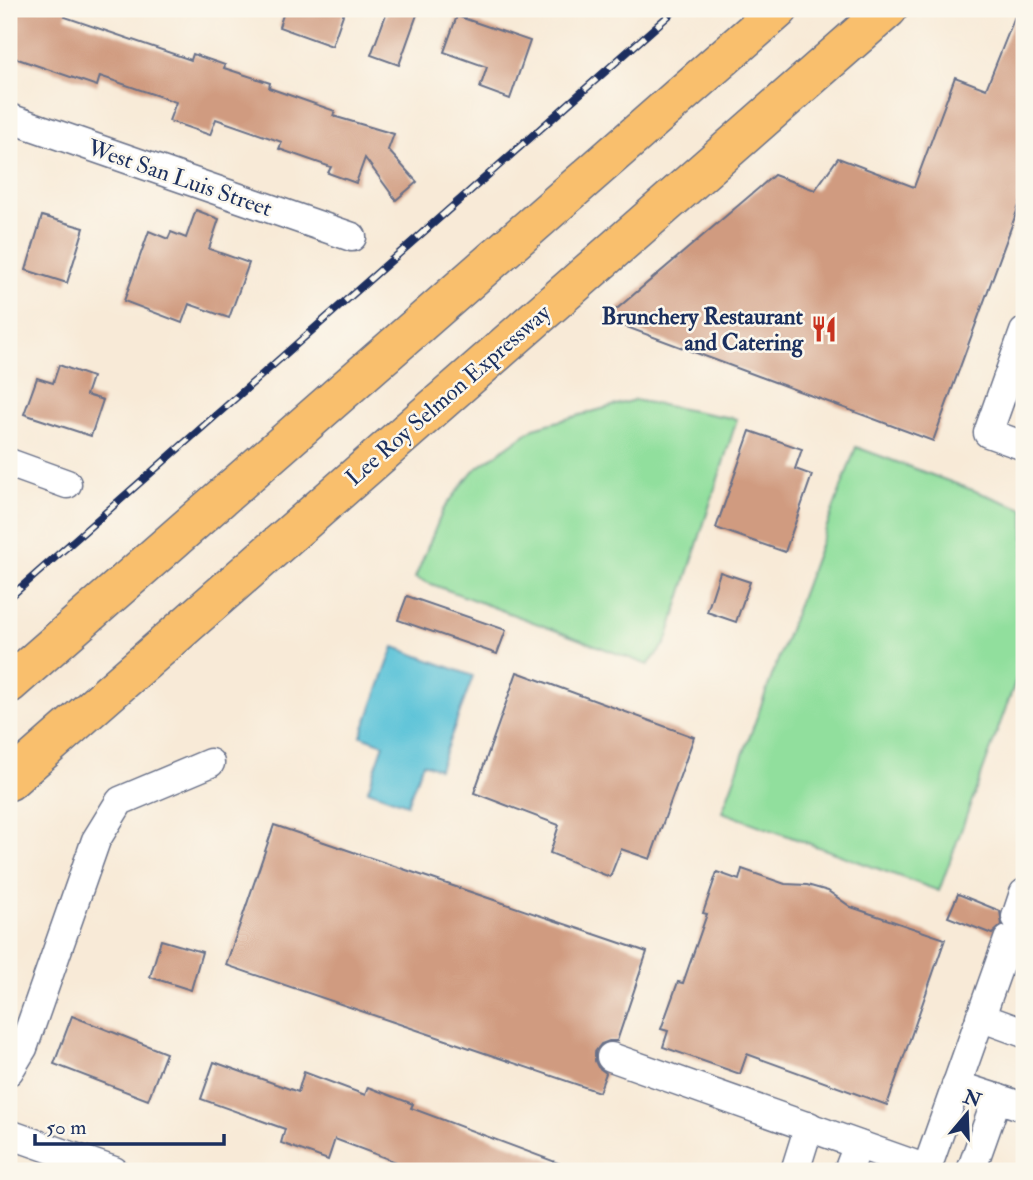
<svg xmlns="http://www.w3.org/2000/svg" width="1033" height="1180" viewBox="0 0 1033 1180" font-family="'IM FELL Double Pica',serif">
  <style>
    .green { fill: #91df9d; stroke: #56877e; stroke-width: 2 }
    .water { fill: #5bc3d8; stroke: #3b799b; stroke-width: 2 }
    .building { fill: #d09b80 }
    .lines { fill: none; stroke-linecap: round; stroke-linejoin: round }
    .minor-casing { stroke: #687088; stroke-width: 31 }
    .highway-casing { stroke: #687088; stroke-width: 41 }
    .minor { stroke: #fff; stroke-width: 28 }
    .highway { stroke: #f9bf6d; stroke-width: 38 }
    .rail-casing { stroke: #1b2f5e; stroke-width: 8 }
    .rail { stroke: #fbf7ec; stroke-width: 5; stroke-dasharray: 16; stroke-linecap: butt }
    .labels { text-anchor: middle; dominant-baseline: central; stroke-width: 5; stroke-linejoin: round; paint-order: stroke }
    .street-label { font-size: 23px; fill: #1b2f5e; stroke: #fbf7ec }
    .poi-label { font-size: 23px; font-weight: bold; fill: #1b2f5e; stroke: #fbf7ec; text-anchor: end }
  </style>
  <rect width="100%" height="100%" fill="#fbf7ec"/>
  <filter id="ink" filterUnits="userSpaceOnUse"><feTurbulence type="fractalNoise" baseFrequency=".0143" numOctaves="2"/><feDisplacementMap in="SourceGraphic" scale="14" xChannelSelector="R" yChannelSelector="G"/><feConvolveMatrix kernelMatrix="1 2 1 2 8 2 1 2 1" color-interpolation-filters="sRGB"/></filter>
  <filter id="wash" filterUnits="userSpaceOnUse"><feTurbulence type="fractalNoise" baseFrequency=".00686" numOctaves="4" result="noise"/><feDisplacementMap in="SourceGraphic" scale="28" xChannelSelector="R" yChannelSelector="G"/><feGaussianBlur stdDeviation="1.57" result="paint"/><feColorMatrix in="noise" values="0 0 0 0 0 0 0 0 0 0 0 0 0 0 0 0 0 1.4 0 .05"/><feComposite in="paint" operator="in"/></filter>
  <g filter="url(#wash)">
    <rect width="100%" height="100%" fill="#f8ead7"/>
    <g class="green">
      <path d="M634 400 737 419 666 643 648 665 415 578 443 510 473 471 534 428Z"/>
      <path d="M856 447 1024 509V658L939 891 722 812Z"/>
    </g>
    <path class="water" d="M394 647 473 676 439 769 423 763 407 804 368 790 384 744 361 736Z"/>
    <g id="blocks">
      <g class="building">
        <path d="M15 9H69L65 17 191 60 193 54 225 65 224 68 270 83 269 88 335 111 333 116 394 134 388 150 417 182 396 200 365 158 356 183 328 173 331 167 279 149 282 142 216 119 210 135 169 121 176 102 100 76 97 86 9 56V25Z"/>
        <path d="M285 9H345L332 46 279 27Z"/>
        <path d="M388 9H419L399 65 371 55Z"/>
        <path d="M1018 9H1024V192L933 441 605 319 774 175 815 190 838 158 914 187 955 77 986 89Z"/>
        <path d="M457 16 530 41 510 99 480 88 487 67 444 52Z"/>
        <path d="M196 210 219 219 209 249 249 263 229 318 189 304 182 323 124 301 149 231 168 239 171 232 186 238Z"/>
        <path d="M42 216 84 228 67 283 26 270Z"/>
        <path d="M59 365 92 377 86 395 103 400 91 436 24 414 37 378 53 383Z"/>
        <path d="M750 431 802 449 795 469 812 475 785 552 716 528Z"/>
        <path d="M720 572 750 582 736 622 707 612Z"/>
        <path d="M407 596 506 630 497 654 398 620Z"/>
        <path d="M517 672 694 737 650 859 621 849 610 877 550 853 559 825 474 793Z"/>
        <path d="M274 825 647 952 617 1041H609L601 1044 595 1052V1061L598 1067 606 1073 599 1092 226 965Z"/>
        <path d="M742 869 785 884 807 885 828 891 851 907 945 939 887 1105 747 1054 740 1074 663 1047 668 1031 661 1029 678 982 683 983 707 914 703 913 717 872 739 880Z"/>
        <path d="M958 894 1000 911 1002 925 992 934 948 917Z"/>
        <path d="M161 940 202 952 191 990 150 977Z"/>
        <path d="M72 1016 166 1053 148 1100 54 1064Z"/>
        <path d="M214 1062 298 1092 304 1072 365 1095 368 1087 413 1104 411 1108 569 1167 568 1171H405L407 1166 335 1139 328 1160 281 1143 285 1129 201 1099Z"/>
      </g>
    </g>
  </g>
  <g filter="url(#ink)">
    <use href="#blocks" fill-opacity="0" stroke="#687088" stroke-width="2"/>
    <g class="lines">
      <g class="minor-casing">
        <g id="minor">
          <path d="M9 118 352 237"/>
          <path d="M1024 332 988 433 1024 446"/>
          <path d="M9 463 67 484"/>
          <path d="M1016 917 1024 893"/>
          <path d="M980 1017 1024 1033"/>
          <path d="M611 1057 927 1169"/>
          <path d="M9 1071 23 1048 96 840 120 801 210 763"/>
          <path d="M956 1085 1024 1107"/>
          <path d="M9 1134 114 1171"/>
          <path d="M795 1171 809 1126"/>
          <path d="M848 1171 858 1145"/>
          <path d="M926 1171 1008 940"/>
          <path d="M971 1171 997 1098"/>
        </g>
      </g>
      <g class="highway-casing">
        <g id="highway">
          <path d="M9 684 779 9"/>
          <path d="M9 781 888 9"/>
        </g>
      </g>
      <use href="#minor" class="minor"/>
      <use href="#highway" class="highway"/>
      <g class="rail-casing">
        <path id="rail" d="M9 598 676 9"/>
      </g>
      <use href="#rail" class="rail"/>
    </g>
  </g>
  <defs>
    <g id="restaurant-bare" transform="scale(2.1)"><path d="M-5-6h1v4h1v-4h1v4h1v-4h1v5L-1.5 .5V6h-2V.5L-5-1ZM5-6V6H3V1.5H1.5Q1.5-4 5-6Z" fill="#c8321e" stroke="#fbf7ec" stroke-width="2.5" paint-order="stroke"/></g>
  </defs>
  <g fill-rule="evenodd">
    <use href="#restaurant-bare" x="824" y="329"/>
  </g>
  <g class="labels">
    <g class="street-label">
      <text transform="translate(180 178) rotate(19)">West San Luis Street</text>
      <text transform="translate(448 395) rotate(-41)">Lee Roy Selmon Expressway</text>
    </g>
    <g class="poi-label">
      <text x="803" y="316">Brunchery Restaurant<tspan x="803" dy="26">and Catering</tspan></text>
    </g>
  </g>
  <rect width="1033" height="1180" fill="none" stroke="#fbf7ec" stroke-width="35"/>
  <g transform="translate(967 1114) rotate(19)" stroke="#fbf7ec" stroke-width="5" paint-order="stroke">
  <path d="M0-5L12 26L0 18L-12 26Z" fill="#1b2f5e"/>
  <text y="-10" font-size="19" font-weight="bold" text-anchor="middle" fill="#1b2f5e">N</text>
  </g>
  <path d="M35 1134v10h189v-10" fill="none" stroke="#1b2f5e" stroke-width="3.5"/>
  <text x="46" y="1134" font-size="21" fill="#1b2f5e" stroke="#fbf7ec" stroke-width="5" paint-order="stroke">50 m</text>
</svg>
